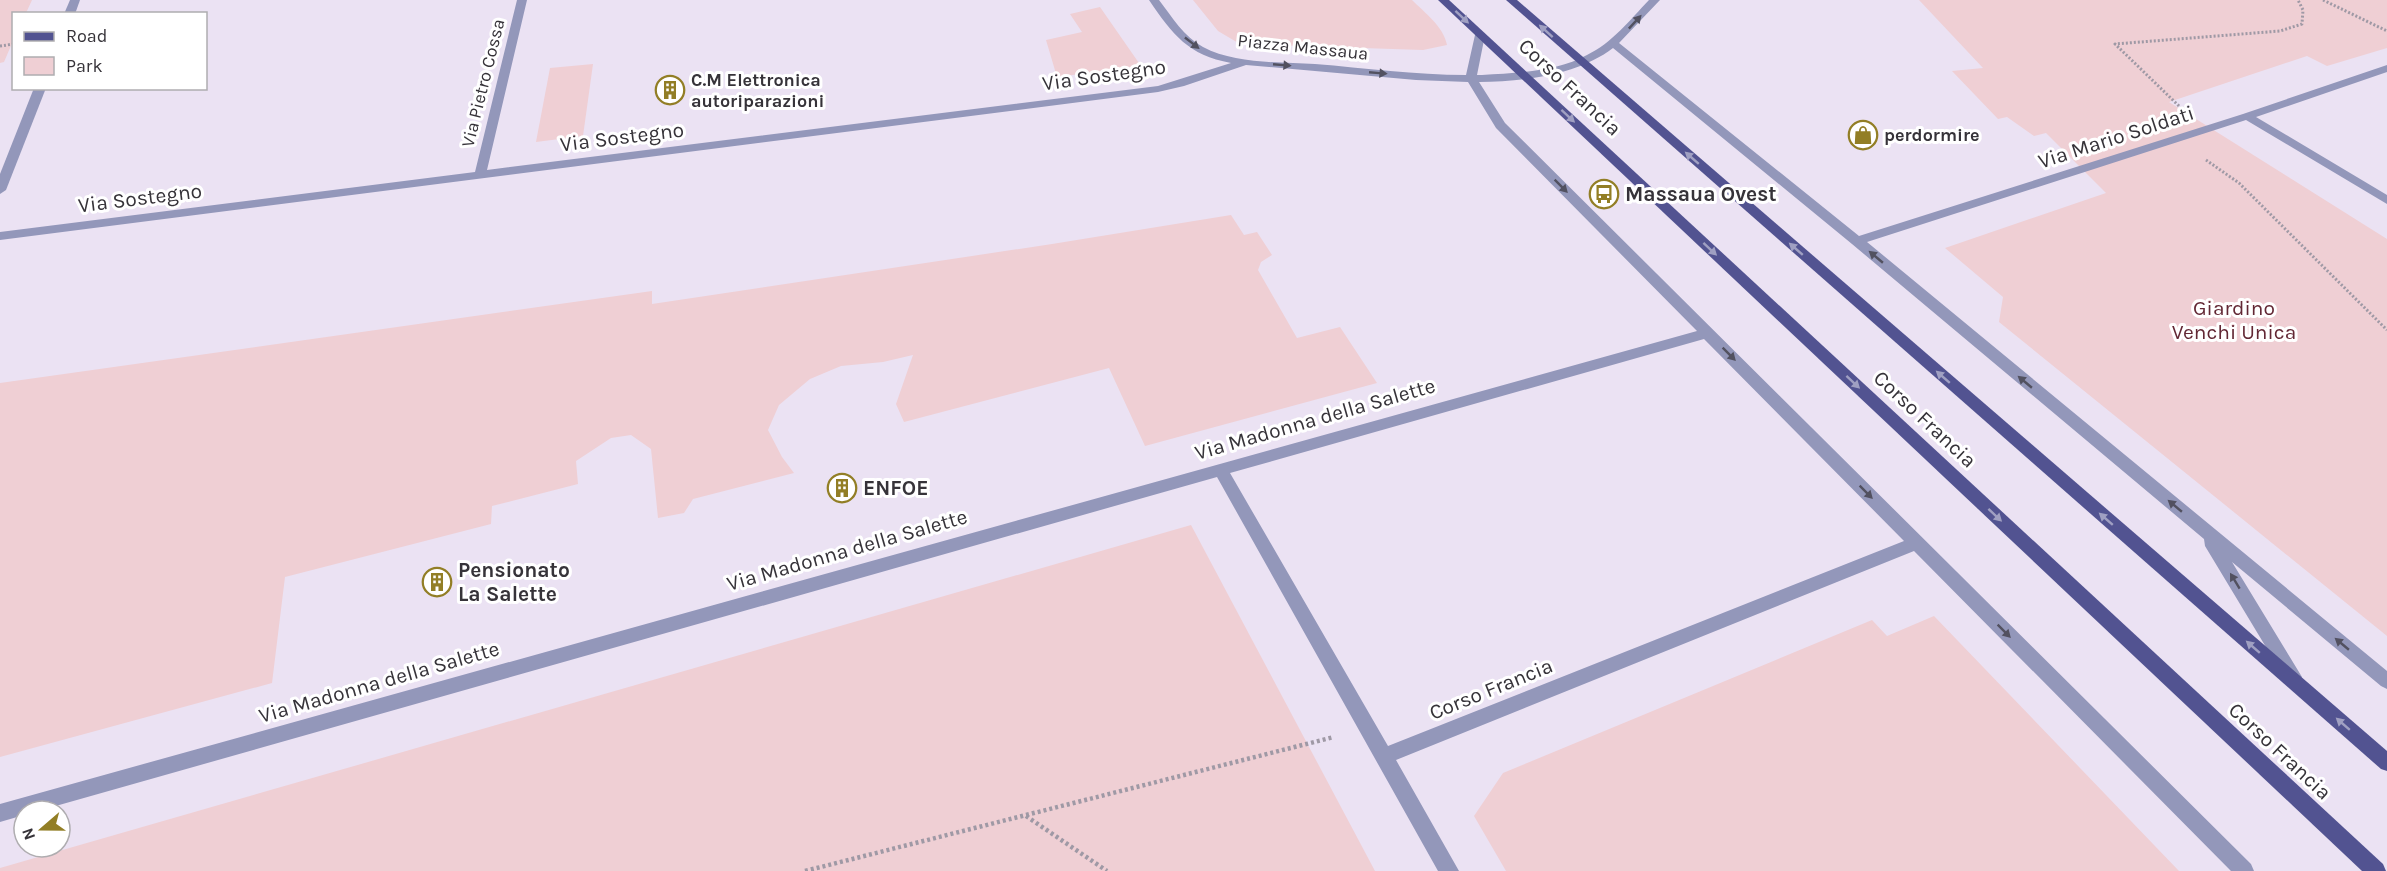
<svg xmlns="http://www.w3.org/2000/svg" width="2387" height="871" viewBox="0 0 2387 871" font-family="Karla,sans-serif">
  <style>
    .green { fill: #efcfd4 }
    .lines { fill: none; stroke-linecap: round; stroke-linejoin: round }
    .path-far1 { stroke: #9f99a5; stroke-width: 3; stroke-dasharray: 2 2; stroke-linecap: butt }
    .path { stroke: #9f99a5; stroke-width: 4.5; stroke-dasharray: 3 3; stroke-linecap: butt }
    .minor { fill: #9397ba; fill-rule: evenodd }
    .major { fill: #525391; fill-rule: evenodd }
    .oneway { fill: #a0a0c2 }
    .oneway2 { fill: #525160 }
    .labels { text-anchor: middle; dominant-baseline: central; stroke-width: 6; stroke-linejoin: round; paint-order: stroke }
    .far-street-label { font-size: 18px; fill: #363339; stroke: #fff }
    .far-poi-label { font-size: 18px; font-weight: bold; fill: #363339; stroke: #fff; text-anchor: start }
    .street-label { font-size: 21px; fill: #363339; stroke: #fff }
    .poi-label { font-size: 21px; font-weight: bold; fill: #363339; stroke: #fff; text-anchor: start }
    .park-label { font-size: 21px; fill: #622734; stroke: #fff }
  </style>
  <rect width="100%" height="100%" fill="#ebe2f3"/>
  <g class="green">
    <path d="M0 0H32L26 13 14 14 13 41 4 62 0 63Z"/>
    <path d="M1193 0H1412C1424 12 1444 27 1447 45L1423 50 1240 44 1218 31Z"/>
    <path d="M1919 0H2387V48L2327 66 2307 56 2169 102 2387 239V636L1999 322 2003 297 1945 248 2106 193 2046 133 2034 136 2007 117 1998 119 1952 71 1983 68Z"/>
    <path d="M1100 7 1141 66 1057 77 1046 40 1082 32 1070 14Z"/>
    <path d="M593 64 583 136 536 142 550 68Z"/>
    <path d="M1231 215 1244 235 1257 232 1272 255 1261 262 1258 270 1297 338 1340 327 1377 383 1145 446 1109 368 904 422 896 404 913 355 883 362 841 366 810 379 779 405 768 430 782 457 794 473 693 499 684 513 658 518 651 449 631 435 611 438 576 461 578 484 492 506 491 524 285 577 272 683 0 757V383L652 291V304L1052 244Z"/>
    <path d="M1191 525 1375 871H0V868Z"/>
    <path d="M1934 616 2179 871H1506L1474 816 1503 773 1872 620 1887 636Z"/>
  </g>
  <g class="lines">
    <g class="path-far1">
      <path d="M2323 0 2387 31"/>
      <path d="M0 46 14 44"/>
      <path d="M2179 106 2115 44 2280 31 2302 24 2303 10 2298 0"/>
      <path d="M2206 160 2239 183 2387 330"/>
    </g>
    <g class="path">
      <path d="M1026 816 1107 871"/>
      <path d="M805 871 1334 737"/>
    </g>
    <g class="minor">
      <path d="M70 0H80L75 14H64Z"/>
      <path d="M517 0H527L487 170 1158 86 1231 63C1188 55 1173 35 1149 0H1159C1172 17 1184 37 1203 47 1235 64 1279 62 1315 64 1365 68 1415 75 1466 75L1475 35 1480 32 1485 35 1477 75H1482C1516 73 1556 72 1587 55 1612 43 1630 20 1649 0H1660L1619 43 1859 236 2243 114 2387 65V72L2256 117 2387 195V204L2246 120 1867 242 2387 671V689L2381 686 2232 562 2302 677 2299 682 2293 685 2287 682 2205 546 2204 539 1852 244 1613 48C1576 76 1524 81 1479 82L1505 123 2251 864 2254 871H2231L1914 551 1396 760 1459 871H1438L1217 477 38 811H24V815L0 822V804L1697 331 1496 128 1468 82 1416 80 1246 65 1184 86 1158 92 0 240V232L475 172ZM1704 339 1904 541 1388 746 1230 473Z"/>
      <path d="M34 88H46L6 190 0 194V174Z"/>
    </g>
    <g class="major">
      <path d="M1438 0H1449L2383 864 2386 871H2362Z"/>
      <path d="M1506 0H1517L2387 751V771L2381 769Z"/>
    </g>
  </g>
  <defs><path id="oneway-solid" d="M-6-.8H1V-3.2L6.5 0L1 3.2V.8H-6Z" transform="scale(1.5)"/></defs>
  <g class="oneway">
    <use href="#oneway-solid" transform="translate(1462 17) rotate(43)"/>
    <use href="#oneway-solid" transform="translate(1546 31) rotate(-138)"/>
    <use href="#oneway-solid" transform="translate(1568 116) rotate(43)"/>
    <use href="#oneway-solid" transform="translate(1692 158) rotate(-139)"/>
    <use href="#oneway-solid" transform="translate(1710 249) rotate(43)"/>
    <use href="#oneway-solid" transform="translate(1796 249) rotate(-139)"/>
    <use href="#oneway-solid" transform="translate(1943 377) rotate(-139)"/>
    <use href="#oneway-solid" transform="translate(1853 382) rotate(43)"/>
    <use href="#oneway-solid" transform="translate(1995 515) rotate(43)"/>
    <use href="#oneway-solid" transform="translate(2106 519) rotate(-139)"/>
    <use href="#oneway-solid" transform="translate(2253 647) rotate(-139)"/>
    <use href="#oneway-solid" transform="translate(2343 724) rotate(-139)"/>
  </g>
  <g class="oneway2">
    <use href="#oneway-solid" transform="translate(1635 22) rotate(-47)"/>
    <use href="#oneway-solid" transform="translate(1192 43) rotate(38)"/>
    <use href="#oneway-solid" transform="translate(1282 65) rotate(5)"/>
    <use href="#oneway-solid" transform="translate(1378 73) rotate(5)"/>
    <use href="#oneway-solid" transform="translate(1561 186) rotate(45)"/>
    <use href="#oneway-solid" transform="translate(1876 257) rotate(-140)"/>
    <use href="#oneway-solid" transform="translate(1729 354) rotate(45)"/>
    <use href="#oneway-solid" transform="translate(2025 382) rotate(-140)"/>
    <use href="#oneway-solid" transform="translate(1866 492) rotate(45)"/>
    <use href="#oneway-solid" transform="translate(2175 506) rotate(-140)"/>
    <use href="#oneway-solid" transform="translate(2235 581) rotate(-121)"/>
    <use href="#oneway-solid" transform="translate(2004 631) rotate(45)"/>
    <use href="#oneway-solid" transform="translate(2342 644) rotate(-140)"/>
  </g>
  <defs>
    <g id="building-ring" transform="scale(1.5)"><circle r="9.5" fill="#fff" stroke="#927e25" stroke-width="1.5"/><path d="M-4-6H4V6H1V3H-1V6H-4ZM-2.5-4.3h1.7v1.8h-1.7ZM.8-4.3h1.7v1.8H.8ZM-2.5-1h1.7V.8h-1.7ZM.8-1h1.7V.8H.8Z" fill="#927e25"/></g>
    <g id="shop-ring" transform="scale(1.5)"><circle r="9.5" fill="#fff" stroke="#927e25" stroke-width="1.5"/><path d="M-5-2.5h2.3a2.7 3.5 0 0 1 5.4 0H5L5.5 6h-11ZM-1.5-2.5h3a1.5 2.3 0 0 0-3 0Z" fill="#927e25"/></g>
    <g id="bus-ring" transform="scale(1.5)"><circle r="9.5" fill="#fff" stroke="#927e25" stroke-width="1.5"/><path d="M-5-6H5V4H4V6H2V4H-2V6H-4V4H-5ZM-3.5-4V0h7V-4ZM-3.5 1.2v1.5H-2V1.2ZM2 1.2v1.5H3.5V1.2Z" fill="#927e25"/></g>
  </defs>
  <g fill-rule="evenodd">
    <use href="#building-ring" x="670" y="90"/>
    <use href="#shop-ring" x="1863" y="135"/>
    <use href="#bus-ring" x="1604" y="194"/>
    <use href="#building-ring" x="842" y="488"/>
    <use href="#building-ring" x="437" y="582"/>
  </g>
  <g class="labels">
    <g class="far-street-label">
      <text transform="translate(1303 47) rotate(6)">Piazza Massaua</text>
      <text transform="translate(483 83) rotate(-76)">Via Pietro Cossa</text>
    </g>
    <g class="far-poi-label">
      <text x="691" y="80">C.M Elettronica<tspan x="691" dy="21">autoriparazioni</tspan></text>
      <text x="1884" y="135">perdormire</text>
    </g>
    <g class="street-label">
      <text transform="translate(1104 75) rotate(-8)">Via Sostegno</text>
      <text transform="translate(1570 87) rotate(43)">Corso Francia</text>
      <text transform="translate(622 137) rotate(-7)">Via Sostegno</text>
      <text transform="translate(2116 137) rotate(-18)">Via Mario Soldati</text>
      <text transform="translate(140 198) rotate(-7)">Via Sostegno</text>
      <text transform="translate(1315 419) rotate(-16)">Via Madonna della Salette</text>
      <text transform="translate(1925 419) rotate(43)">Corso Francia</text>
      <text transform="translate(847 550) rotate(-16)">Via Madonna della Salette</text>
      <text transform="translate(379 682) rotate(-16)">Via Madonna della Salette</text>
      <text transform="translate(1491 689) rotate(-22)">Corso Francia</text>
      <text transform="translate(2280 751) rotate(43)">Corso Francia</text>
    </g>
    <g class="poi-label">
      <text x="1625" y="194">Massaua Ovest</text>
      <text x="863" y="488">ENFOE</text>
      <text x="458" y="570">Pensionato<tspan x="458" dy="24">La Salette</tspan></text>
    </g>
    <g class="park-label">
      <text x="2234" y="308">Giardino<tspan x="2234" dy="24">Venchi Unica</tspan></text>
    </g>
  </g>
  <rect x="12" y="12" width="195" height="78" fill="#ffffff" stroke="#afadb0" stroke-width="1.5"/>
  <rect x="24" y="32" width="30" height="9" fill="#525391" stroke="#afadb0" stroke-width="1.5"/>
  <text x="66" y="42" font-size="18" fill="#363339">Road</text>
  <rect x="24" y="57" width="30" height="18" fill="#efcfd4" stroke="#afadb0" stroke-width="1.5"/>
  <text x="66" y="72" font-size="18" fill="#363339">Park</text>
  <g transform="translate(42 829) rotate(250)"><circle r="28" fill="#ffffff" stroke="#afadb0" stroke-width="1.5"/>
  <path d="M0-4.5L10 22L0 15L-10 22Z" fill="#927e25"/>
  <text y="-9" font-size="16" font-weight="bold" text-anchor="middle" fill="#363339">N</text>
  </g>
</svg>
